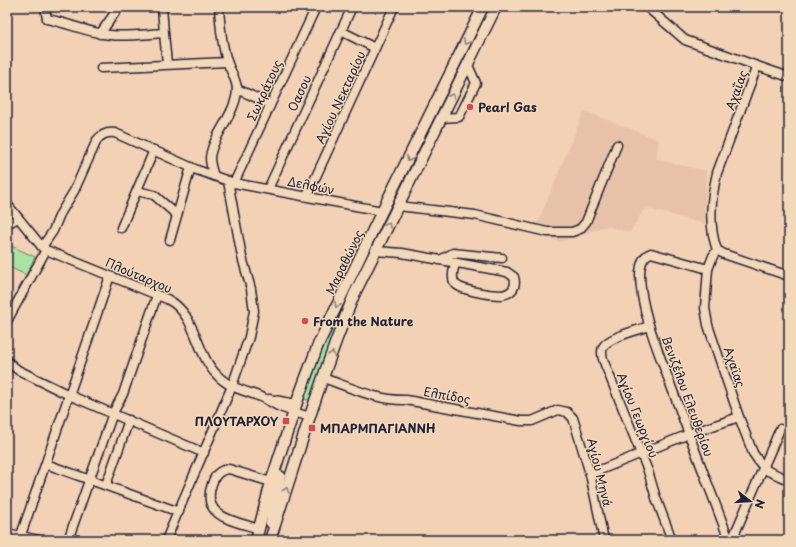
<svg xmlns="http://www.w3.org/2000/svg" width="796" height="547" viewBox="0 0 796 547" font-family="'Playpen Sans',sans-serif">
  <style>
    .built { fill: #e7c2a9 }
    .green { fill: #ace1a4; stroke: #678270 }
    .lines { fill: none; stroke-linecap: round; stroke-linejoin: round }
    .minor-casing { stroke: #22223b; stroke-width: 11 }
    .major-casing { stroke: #22223b; stroke-width: 13 }
    .minor { stroke: #f3d9ba; stroke-width: 8 }
    .major { stroke: #f3d9ba; stroke-width: 10 }
    .oneway { stroke: #8a7e7a }
    .poi-dot { fill: #d1495b; stroke: #f3d9ba; stroke-width: 1.5 }
    .labels { text-anchor: middle; dominant-baseline: central; stroke-width: 3; stroke-linejoin: round; paint-order: stroke }
    .street-label { font-size: 12px; fill: #22223b; stroke: #f3d9ba }
    .poi-label { font-size: 12px; font-weight: bold; fill: #22223b; stroke: #f3d9ba; text-anchor: start }
  </style>
  <rect width="100%" height="100%" fill="#f3d1b4"/>
  <filter id="ink" filterUnits="userSpaceOnUse"><feTurbulence type="fractalNoise" baseFrequency=".025" numOctaves="2"/><feDisplacementMap in="SourceGraphic" scale="8" xChannelSelector="R" yChannelSelector="G"/><feConvolveMatrix kernelMatrix="1 2 1 2 8 2 1 2 1" color-interpolation-filters="sRGB"/></filter>
  <g filter="url(#ink)">
    <path class="built" d="M584 111 659 140 656 159 706 171 705 224 645 208 630 232 606 226 560 242 534 232Z"/>
    <g class="green">
      <path d="M7 244 35 257 26 275 7 266Z"/>
      <path d="M349 291 350 292 334 331 313 393 309 400 303 399C316 361 332 326 349 291Z"/>
    </g>
    <g class="lines">
      <g class="minor-casing">
        <g id="minor">
          <path d="M45 7 47 19C68 23 89 33 110 35 128 37 146 34 164 33"/>
          <path d="M162 7 164 33 167 64"/>
          <path d="M647 7 685 40 757 66 717 173C711 199 708 225 717 250L713 256 708 269 705 308 708 325 739 417 753 453 760 463 768 471 789 480"/>
          <path d="M341 31 375 48"/>
          <path d="M100 34 119 7"/>
          <path d="M757 66 789 77"/>
          <path d="M101 68 227 62"/>
          <path d="M237 89 270 104"/>
          <path d="M441 118 459 117 476 83 468 65"/>
          <path d="M214 176C212 170 210 164 210 158 212 136 236 114 237 90 237 79 230 71 227 61 222 45 220 24 219 7"/>
          <path d="M234 183 316 7"/>
          <path d="M268 189 352 7"/>
          <path d="M137 191 154 195 177 215"/>
          <path d="M307 196 394 7"/>
          <path d="M7 204 42 247 46 250 167 299C197 314 195 353 217 375 229 388 246 391 261 397 268 400 274 404 280 407 290 411 300 414 310 417"/>
          <path d="M398 206 475 215 547 232H572L580 229 586 222 617 145"/>
          <path d="M7 224 18 218"/>
          <path d="M121 228 154 150"/>
          <path d="M170 240 191 167"/>
          <path d="M42 247 53 231 60 214 74 191 97 140C102 134 107 132 115 133L197 170 234 183 382 211"/>
          <path d="M717 250 724 254 789 276"/>
          <path d="M375 251 402 253 507 272 514 277C517 287 512 293 502 295 492 295 458 291 454 282 451 276 454 269 455 263"/>
          <path d="M440 260 453 253 502 258"/>
          <path d="M708 269 651 253C642 256 640 267 640 276 641 312 659 353 671 386 690 438 710 489 729 540"/>
          <path d="M7 321 46 250"/>
          <path d="M649 326C639 330 608 337 603 347 601 352 602 357 604 362L648 471 656 498 672 540"/>
          <path d="M7 361 18 370 69 395 204 453"/>
          <path d="M323 378C350 387 377 401 406 400L521 421H532L558 410 567 412 573 418 590 474 604 540"/>
          <path d="M269 399 296 404"/>
          <path d="M46 464 179 512"/>
          <path d="M590 474 689 434 739 417"/>
          <path d="M106 485 129 420"/>
          <path d="M259 529C236 521 200 518 212 484 215 475 219 470 229 469L271 482"/>
          <path d="M7 533 39 540"/>
          <path d="M21 535 110 276"/>
          <path d="M68 540 113 413 123 394 157 295"/>
          <path d="M166 540 232 386 249 337 254 311 251 289 242 257 228 181"/>
          <path d="M732 540 780 429"/>
          <path d="M788 540 789 539"/>
        </g>
      </g>
      <g class="major-casing">
        <g id="major">
          <path d="M271 523 273 505 280 476"/>
          <path d="M256 540 271 482 299 396 318 345 382 211 483 7"/>
          <path d="M270 540C297 458 321 375 354 295L496 7"/>
        </g>
      </g>
      <use href="#minor" class="minor"/>
      <use href="#major" class="major"/>
    </g>
    <defs><path id="oneway-chevron" d="M-2-3.5L2.5 0L-2 3.5" fill="none" stroke-width="1.6" stroke-linecap="round" stroke-linejoin="round"/></defs>
    <g class="oneway">
      <use href="#oneway-chevron" transform="translate(466 42) rotate(116)"/>
      <use href="#oneway-chevron" transform="translate(452 96) rotate(-64)"/>
      <use href="#oneway-chevron" transform="translate(409 159) rotate(117)"/>
      <use href="#oneway-chevron" transform="translate(388 225) rotate(-64)"/>
      <use href="#oneway-chevron" transform="translate(337 305) rotate(117)"/>
      <use href="#oneway-chevron" transform="translate(332 354) rotate(-71)"/>
      <use href="#oneway-chevron" transform="translate(286 490) rotate(-72)"/>
    </g>
  </g>
  <g class="poi-dot">
    <circle cx="470" cy="107" r="4"/>
    <circle cx="305" cy="321" r="4"/>
    <rect x="282" y="417" width="8" height="8" rx="2"/>
    <rect x="308" y="424" width="8" height="8" rx="2"/>
  </g>
  <g class="labels">
    <g class="street-label">
      <text transform="translate(264 90) rotate(-65)">Σωκράτους</text>
      <text transform="translate(736 90) rotate(-70)">Αχαΐας</text>
      <text transform="translate(299 93) rotate(-65)">Οασου</text>
      <text transform="translate(340 97) rotate(-65)">Αγίου Νεκταρίου</text>
      <text transform="translate(311 185) rotate(11)">Δελφών</text>
      <text transform="translate(344 262) rotate(-64)">Μαραθώνος</text>
      <text transform="translate(139 275) rotate(23)">Πλούταρχου</text>
      <text transform="translate(735 367) rotate(71)">Αχαϊας</text>
      <text transform="translate(447 395) rotate(10)">Ελπίδος</text>
      <text transform="translate(688 396) rotate(70)">Βενιζέλου Ελευθερίου</text>
      <text transform="translate(638 415) rotate(68)">Αγίου Γεωργίου</text>
      <text transform="translate(600 472) rotate(76)">Αγίου Μηνά</text>
    </g>
    <g class="poi-label">
      <text x="478" y="107">Pearl Gas</text>
      <text x="313" y="321">From the Nature</text>
      <text x="278" y="421" text-anchor="end">ΠΛΟΥΤΑΡΧΟΥ</text>
      <text x="320" y="428">ΜΠΑΡΜΠΑΓΙΑΝΝΗ</text>
    </g>
  </g>
  <rect width="796" height="547" fill="none" stroke="#f3d9ba" stroke-width="24"/>
  <rect x="12" y="12" width="772" height="523" fill="none" stroke="#22223b" stroke-width="1.5" filter="url(#ink)"/>
  <g transform="translate(750 501) rotate(107)" stroke="#f3d9ba" stroke-width="3" paint-order="stroke">
  <path d="M0-3L7 15L0 10L-7 15Z" fill="#22223b"/>
  <text y="-6" font-size="11" font-weight="bold" text-anchor="middle" fill="#22223b">N</text>
  </g>
</svg>
